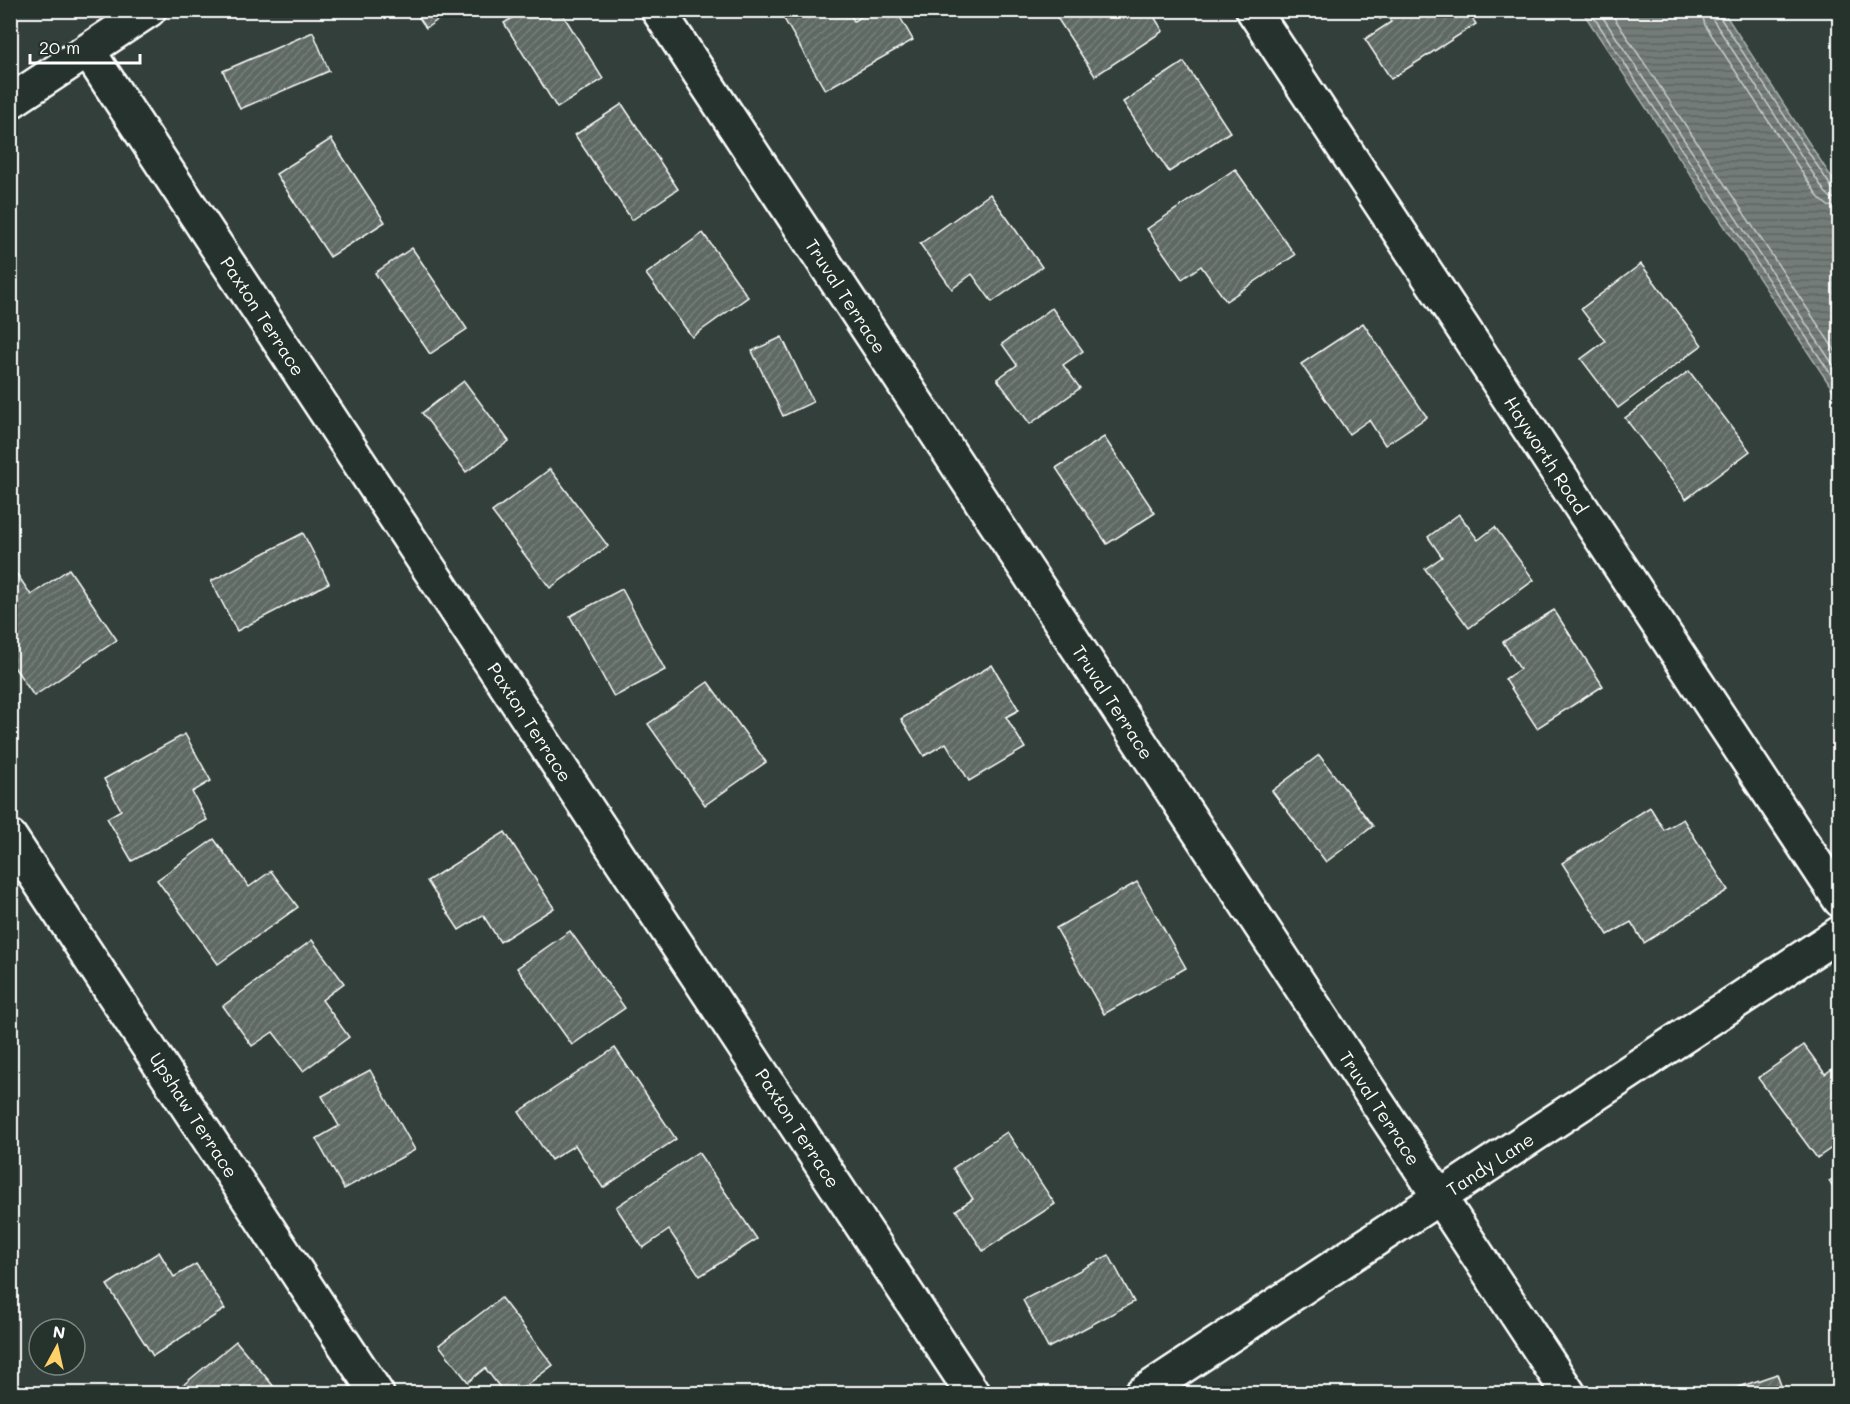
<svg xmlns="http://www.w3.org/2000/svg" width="1850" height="1404" viewBox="0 0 1850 1404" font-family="Mali,sans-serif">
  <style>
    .water { fill: url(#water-rules); stroke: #abb0ae; stroke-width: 1.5 }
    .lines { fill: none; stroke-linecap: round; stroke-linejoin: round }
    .shore { stroke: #c7cac9; stroke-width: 1.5 }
    .building { fill: url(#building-hatch); stroke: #fff; stroke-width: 1.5 }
    .minor-casing { stroke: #fff; stroke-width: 38 }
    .minor { stroke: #26332d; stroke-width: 33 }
    .labels { text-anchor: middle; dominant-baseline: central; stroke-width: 4.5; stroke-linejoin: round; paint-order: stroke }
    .street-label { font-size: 18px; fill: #fff; stroke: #26332d }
  </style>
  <defs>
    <pattern id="water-rules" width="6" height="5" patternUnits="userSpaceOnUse" patternTransform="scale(1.5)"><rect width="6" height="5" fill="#737b78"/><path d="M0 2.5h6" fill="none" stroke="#606462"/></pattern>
    <pattern id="building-hatch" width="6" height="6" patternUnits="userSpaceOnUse" patternTransform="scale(1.5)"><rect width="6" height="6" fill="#5f6964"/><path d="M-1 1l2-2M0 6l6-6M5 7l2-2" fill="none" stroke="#77807b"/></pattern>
  </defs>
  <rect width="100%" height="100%" fill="#333f3a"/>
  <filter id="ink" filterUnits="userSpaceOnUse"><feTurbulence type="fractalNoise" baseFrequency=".0167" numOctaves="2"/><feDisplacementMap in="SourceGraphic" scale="12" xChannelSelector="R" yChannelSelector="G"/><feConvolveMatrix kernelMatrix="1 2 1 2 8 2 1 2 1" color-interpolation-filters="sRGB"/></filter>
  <g filter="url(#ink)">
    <path class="water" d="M1582 11H1723L1839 189V399Z"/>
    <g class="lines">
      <g class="shore">
        <path d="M1589 10 1840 388"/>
        <path d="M1598 10 1840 375"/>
        <path d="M1609 10 1840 358"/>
        <path d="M1701 10 1705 25 1819 198 1828 206 1840 208"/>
        <path d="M1710 10 1713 20 1825 192 1831 198 1840 199"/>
        <path d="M1718 10 1719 16 1832 188 1840 191"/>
      </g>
    </g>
    <g class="building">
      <path d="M414 10H452L426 28Z"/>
      <path d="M525 10H560L603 79 557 108 504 23Z"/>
      <path d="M779 10H848L854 21 872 10H896L913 40 825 90Z"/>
      <path d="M1052 10H1121L1124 15 1131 10H1150L1163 31 1095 76Z"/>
      <path d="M1374 10H1467L1476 24 1391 79 1365 39 1391 22 1387 15 1380 19Z"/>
      <path d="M313 32 329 71 240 109 223 71Z"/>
      <path d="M1184 62 1230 132 1169 172 1123 102Z"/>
      <path d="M622 104 678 189 632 220 575 135Z"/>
      <path d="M331 139 385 222 330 257 276 174Z"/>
      <path d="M1235 169 1295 255 1226 301 1201 266 1182 279 1147 229Z"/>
      <path d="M990 194 1042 267 992 302 972 274 952 289 920 244Z"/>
      <path d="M703 233 748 297 692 337 646 274Z"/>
      <path d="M412 248 467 329 430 354 375 273Z"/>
      <path d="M1641 264 1702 345 1618 408 1581 359 1605 341 1581 309Z"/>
      <path d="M1052 308 1083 351 1063 365 1080 388 1030 424 997 379 1017 365 1002 344Z"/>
      <path d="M1363 323 1427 417 1385 445 1369 420 1349 434 1301 364Z"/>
      <path d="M782 337 813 402 783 416 752 351Z"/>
      <path d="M1689 371 1750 451 1686 499 1625 418Z"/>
      <path d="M464 381 509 441 466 472 422 413Z"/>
      <path d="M1104 437 1155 513 1107 544 1056 468Z"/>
      <path d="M550 469 608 546 550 588 492 512Z"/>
      <path d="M1459 514 1478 540 1495 527 1534 580 1469 628 1425 569 1442 557 1428 537Z"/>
      <path d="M303 533 329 583 237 631 211 581Z"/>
      <path d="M69 569 117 640 34 696 10 661V578L17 574 31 595Z"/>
      <path d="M622 589 665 670 614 697 570 616Z"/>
      <path d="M1554 610 1603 686 1537 728 1505 679 1520 669 1503 642Z"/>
      <path d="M992 665 1019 710 1006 717 1025 748 969 781 946 743 924 756 901 719Z"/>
      <path d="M708 682 766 762 705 805 648 724Z"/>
      <path d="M185 734 211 781 192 792 207 820 132 861 107 818 121 810 104 779Z"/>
      <path d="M1319 755 1373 826 1326 862 1272 791Z"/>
      <path d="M1650 807 1664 830 1683 819 1728 890 1644 943 1631 922 1608 935 1562 863Z"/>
      <path d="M505 832 554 908 500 942 483 915 459 930 427 881Z"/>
      <path d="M214 839 249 887 271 871 298 907 218 964 157 880Z"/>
      <path d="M1137 882 1186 968 1104 1014 1056 928Z"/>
      <path d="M570 931 625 1008 572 1045 517 968Z"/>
      <path d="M312 940 344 983 322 1000 349 1037 303 1071 273 1032 252 1046 223 1006Z"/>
      <path d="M1804 1045 1825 1074 1840 1063V1142L1817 1158 1758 1078Z"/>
      <path d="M615 1048 676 1139 603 1188 575 1145 551 1160 519 1112Z"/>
      <path d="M370 1070 415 1150 344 1189 316 1139 339 1126 322 1096Z"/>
      <path d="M1007 1132 1055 1204 983 1251 956 1210 973 1199 953 1168Z"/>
      <path d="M698 1152 757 1239 700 1276 669 1230 643 1248 616 1207Z"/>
      <path d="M1840 1175V1199L1829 1181Z"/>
      <path d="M159 1252 174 1277 196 1264 225 1309 153 1356 107 1285Z"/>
      <path d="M1109 1255 1134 1302 1048 1348 1023 1300Z"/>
      <path d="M501 1298 553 1365 515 1394H505L485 1368 468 1382 439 1345Z"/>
      <path d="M236 1341 280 1394H179L176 1391Z"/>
      <path d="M1777 1374 1784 1394H1719Z"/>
    </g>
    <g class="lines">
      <g class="minor-casing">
        <g id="minor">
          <path d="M658 10 1569 1394"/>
          <path d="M1253 10 1840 900"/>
          <path d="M88 51 973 1394"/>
          <path d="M10 102 149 10"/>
          <path d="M10 837 377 1394"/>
          <path d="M1141 1394 1840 933"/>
        </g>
      </g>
      <use href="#minor" class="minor"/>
    </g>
  </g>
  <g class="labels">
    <g class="street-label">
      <text transform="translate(846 296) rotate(57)">Truval Terrace</text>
      <text transform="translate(263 316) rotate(57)">Paxton Terrace</text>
      <text transform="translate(1546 455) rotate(57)">Hayworth Road</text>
      <text transform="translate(1113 702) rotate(57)">Truval Terrace</text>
      <text transform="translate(530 722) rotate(57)">Paxton Terrace</text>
      <text transform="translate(1380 1108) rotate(57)">Truval Terrace</text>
      <text transform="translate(194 1115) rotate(57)">Upshaw Terrace</text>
      <text transform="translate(798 1128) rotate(57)">Paxton Terrace</text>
      <text transform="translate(1490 1164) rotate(-33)">Tandy Lane</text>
    </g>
  </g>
  <rect width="1850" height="1404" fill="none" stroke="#26332d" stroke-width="36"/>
  <rect x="18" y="18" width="1814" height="1368" fill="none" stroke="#fff" stroke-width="2" filter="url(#ink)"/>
  <g transform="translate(57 1347) rotate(8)"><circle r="28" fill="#26332d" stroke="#7d8581" stroke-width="1.5"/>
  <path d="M0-4.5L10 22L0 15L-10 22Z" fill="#ffd166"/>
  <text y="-9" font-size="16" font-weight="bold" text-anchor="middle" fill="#ffffff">N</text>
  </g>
  <path d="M30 54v9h110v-9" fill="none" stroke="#ffffff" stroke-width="3"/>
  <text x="39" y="54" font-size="18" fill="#ffffff" stroke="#26332d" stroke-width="4.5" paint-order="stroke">20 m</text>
</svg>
